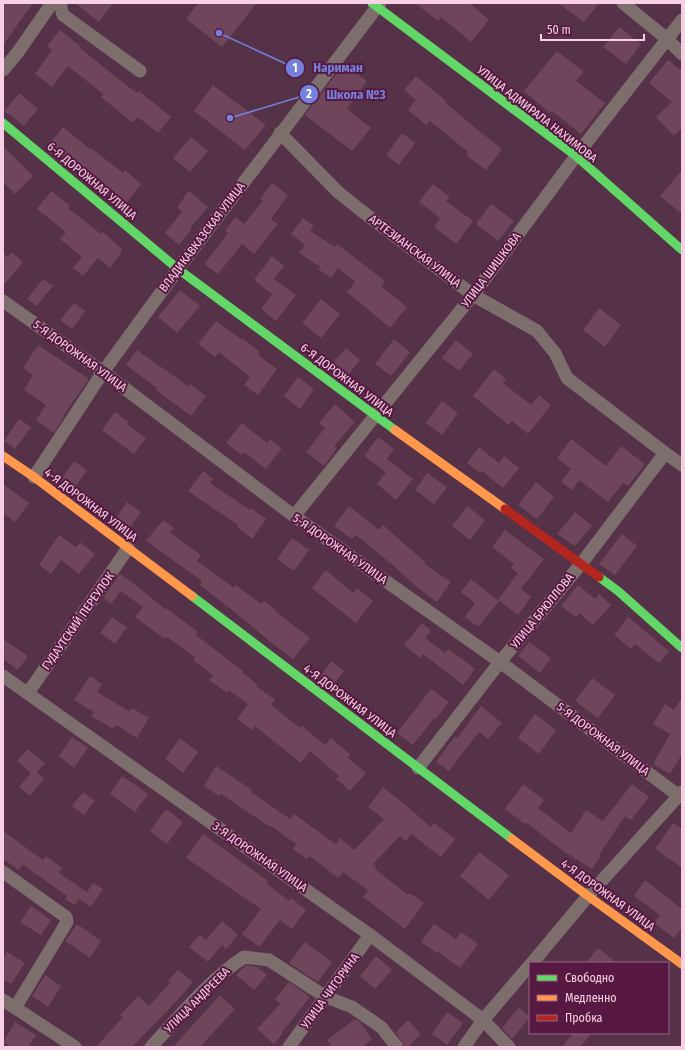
<svg xmlns="http://www.w3.org/2000/svg" width="685" height="1050" viewBox="0 0 685 1050" font-family="'Fira Sans Condensed',sans-serif">
  <style>
    .building { fill: #6e455a }
    .lines { fill: none; stroke-linecap: round; stroke-linejoin: round }
    .street { stroke: #7d6e6d; stroke-width: 13 }
    .fast { stroke: #63d668; stroke-width: 9 }
    .slow { stroke: #ff974d; stroke-width: 9 }
    .jam { stroke: #b3261e; stroke-width: 9 }
    .labels { text-anchor: middle; dominant-baseline: central; stroke-width: 4; stroke-linejoin: round; paint-order: stroke }
    .street-label { font-size: 12px; fill: #f7d0e5; stroke: #571941 }
    .leader { fill: none; stroke: #7482dd; stroke-width: 1.5 }
    .callout-dot { fill: #7482dd; stroke: #571941; stroke-width: 1.5 }
    .mark-label { font-size: 12px; text-anchor: middle; font-weight: bold; fill: #fff }
    .callout-label { font-size: 13px; text-anchor: middle; font-weight: bold; fill: #7482dd; stroke: #571941; stroke-width: 4; stroke-linejoin: round; paint-order: stroke }
  </style>
  <rect width="100%" height="100%" fill="#553248"/>
  <g class="building">
    <path d="M3 3H33L3 45Z"/>
    <path d="M75 3H113L99 22Z"/>
    <path d="M198 3H257L222 47 186 19Z"/>
    <path d="M415 3H469L489 20 471 42 441 17 438 21Z"/>
    <path d="M558 3H599L584 22Z"/>
    <path d="M619 27 641 44 626 64 603 47Z"/>
    <path d="M60 30 80 46 79 47 117 78 137 93 139 91 171 117 158 133 138 117 133 123 101 97 103 94 68 66 52 87 35 74 52 50 47 46Z"/>
    <path d="M557 51 584 72 576 81 605 103 581 134 552 111 550 113 524 91Z"/>
    <path d="M668 60 682 71V128L674 136 656 117 672 102 649 83Z"/>
    <path d="M344 64 367 81 347 109 371 128 352 151 305 115Z"/>
    <path d="M416 76 446 101 445 102 474 127 502 149 486 170 466 155 468 152 430 121 426 125 408 110 416 100 404 90Z"/>
    <path d="M213 85 266 125 245 150 194 111Z"/>
    <path d="M19 93 38 109 24 126 10 115 4 112Z"/>
    <path d="M63 127 90 149 91 148 123 173 125 170 141 184 123 207 96 184 95 185 48 146Z"/>
    <path d="M402 133 415 143 399 165 386 155Z"/>
    <path d="M191 137 208 151 190 172 173 158Z"/>
    <path d="M3 146 33 176 15 194 3 182Z"/>
    <path d="M682 170V214L660 196Z"/>
    <path d="M272 183 288 195 271 219 278 224 254 254 242 244 218 274 204 264 228 233 225 231 235 217 244 224 263 201 260 199Z"/>
    <path d="M433 184 450 197 446 201 473 221 456 244 434 227 440 218 419 202Z"/>
    <path d="M51 191 70 206 68 208 101 234 103 232 123 250 110 268 98 258 83 276 73 268 82 257 60 239 66 232 37 209Z"/>
    <path d="M189 191 208 207 190 228 192 229 179 245 165 233 182 212 177 207Z"/>
    <path d="M491 204 514 221 498 241 476 224Z"/>
    <path d="M303 218 314 226 310 231 335 247 337 244 385 281 381 286 407 307 390 328 347 292 355 282 338 268 331 278 318 269 320 267 299 253 305 245 291 234Z"/>
    <path d="M12 252 23 262 3 286V253L8 257Z"/>
    <path d="M272 256 284 266 274 279 296 295 276 321 261 309 272 294 254 280Z"/>
    <path d="M43 279 53 286 37 306 27 299Z"/>
    <path d="M180 290 200 306 177 333 158 317Z"/>
    <path d="M321 299 340 314 321 338 302 323Z"/>
    <path d="M74 303 85 311 72 329 60 320Z"/>
    <path d="M599 308 621 325 605 347 583 330Z"/>
    <path d="M216 321 242 340 243 339 260 352 258 355 277 369 258 395 244 385 250 377 219 352 215 357 198 344Z"/>
    <path d="M394 339 410 352 391 376 375 364Z"/>
    <path d="M456 340 473 354 459 371 442 358Z"/>
    <path d="M38 345 89 379 63 416 64 417 54 433 36 420 46 405 24 390 33 375 23 368Z"/>
    <path d="M346 348 360 360 345 379 329 367Z"/>
    <path d="M137 350 188 386 190 384 206 396 191 416 156 390 157 388 126 365Z"/>
    <path d="M494 369 506 379 503 383 531 405 539 395 551 405 528 434 512 421 509 425 473 396Z"/>
    <path d="M298 377 314 389 300 409 284 396Z"/>
    <path d="M442 401 458 413 442 435 426 423Z"/>
    <path d="M335 404 355 422 334 446 337 448 324 466 306 452 325 428 319 423Z"/>
    <path d="M115 412 128 422 127 424 146 438 134 454 102 430Z"/>
    <path d="M19 419 31 427 15 449 4 441Z"/>
    <path d="M242 423 267 443 270 439 282 448 266 469 244 452 242 455 226 443Z"/>
    <path d="M378 437 394 449 387 459 413 479 396 500 377 484 386 472 364 456Z"/>
    <path d="M571 439 606 466 621 446 645 464 628 486 623 483 608 502 579 480 572 490 561 482 571 469 557 458Z"/>
    <path d="M479 447 499 463 504 456 519 468 503 488 482 471 480 473 467 463Z"/>
    <path d="M74 461 87 470 73 490 60 481Z"/>
    <path d="M203 471 213 479 210 483 250 510 251 508 266 519 252 539 237 527 238 525 188 491Z"/>
    <path d="M427 473 447 487 434 504 415 490Z"/>
    <path d="M536 482 554 497 537 519 518 505Z"/>
    <path d="M3 484 29 503 15 522 3 513Z"/>
    <path d="M127 502 141 512 128 530 114 520Z"/>
    <path d="M349 506 379 530 383 525 426 563 425 564 451 582 437 602 418 588 395 567 356 535 352 539 334 526Z"/>
    <path d="M467 506 485 520 470 540 452 526Z"/>
    <path d="M575 512 592 526 575 546 557 534Z"/>
    <path d="M163 520 174 528 170 533 201 555 197 561 234 588 236 585 261 604 264 601 276 610 275 611 310 638 293 659 269 641 247 622 200 585 202 581 146 541Z"/>
    <path d="M505 530 544 559 521 589 531 597 518 615 498 600 518 573 511 568 514 564 492 547Z"/>
    <path d="M622 534 637 546 615 575 599 564Z"/>
    <path d="M59 535 76 547 80 542 95 554 79 574 61 560 51 574 39 565Z"/>
    <path d="M292 538 309 550 294 571 277 559Z"/>
    <path d="M326 570 353 593 357 588 373 601 356 623 312 588Z"/>
    <path d="M120 574 138 587 165 609 166 608 198 632 196 635 243 671 242 672 257 684 256 686 275 700 271 705 300 728 302 726 325 745 331 738 350 754 347 757 366 773 350 791 336 779 339 776 310 751 301 763 255 726 252 730 237 719 248 704 229 690 227 693 209 680 213 675 193 660 195 657 167 637 165 639 135 617 143 607 121 591 111 604 103 598Z"/>
    <path d="M471 579 499 601 478 627 465 617 475 603 461 592Z"/>
    <path d="M578 585 595 599 599 594 611 605 593 625 579 613 576 617 561 606Z"/>
    <path d="M112 617 127 627 115 644 100 633Z"/>
    <path d="M628 617 669 651 659 663 635 644 631 649 614 635Z"/>
    <path d="M422 623 431 630 425 638 445 653 449 649 475 669 463 685 423 654 420 658 404 645Z"/>
    <path d="M3 639 28 656 18 670 3 659Z"/>
    <path d="M529 642 551 658 540 673 518 656Z"/>
    <path d="M331 661 344 671 331 688 319 678Z"/>
    <path d="M90 676 102 684 97 692 130 712 132 708 149 718 137 738 116 725 113 729 91 716 94 712 74 700Z"/>
    <path d="M592 678 615 695 598 718 575 701Z"/>
    <path d="M431 689 449 702 435 720 434 718 413 745 397 733Z"/>
    <path d="M682 697V754L670 774 653 764 670 734 653 724 665 704 674 710Z"/>
    <path d="M481 706 502 723 488 739 479 732 449 771 436 762 455 736 457 738Z"/>
    <path d="M535 714 556 730 539 754 518 738Z"/>
    <path d="M72 737 88 748 74 768 59 756Z"/>
    <path d="M180 738 198 752 183 773 165 759Z"/>
    <path d="M28 749 45 763 37 772 44 779 30 796 19 787 31 773 17 761Z"/>
    <path d="M216 766 252 790 251 792 290 819 294 814 336 844 340 838 354 850 384 819 368 807 383 787 409 808 431 827 434 823 455 839 441 857 411 834 406 841 400 836 373 864 376 866 375 869 408 895 410 893 424 903 405 929 363 897 368 890 343 872 338 878 310 856 307 859 293 849 296 844 271 826 270 827 221 794 219 796 204 786Z"/>
    <path d="M122 776 148 794 135 812 110 794Z"/>
    <path d="M523 784 544 800 538 808 571 833 586 810 603 821 632 784 649 797 631 820 625 816 599 855 601 856 592 869 563 851 527 823 525 824 505 809Z"/>
    <path d="M83 792 95 801 84 815 72 806Z"/>
    <path d="M166 809 183 822 167 844 150 831Z"/>
    <path d="M673 823 682 829V868L655 849Z"/>
    <path d="M3 831 43 860 46 856 62 868 59 873 87 892 93 883 103 889 91 907 79 899 75 905 65 899 67 896 23 865 19 870 3 859Z"/>
    <path d="M203 834 268 881 266 883 289 901 291 898 306 910 292 929 280 920 259 947 242 934 261 909 186 858Z"/>
    <path d="M479 852 509 875 489 900 460 876Z"/>
    <path d="M645 880 682 909V928L674 938 654 923 660 915 634 896Z"/>
    <path d="M31 906 51 920 41 935 20 922Z"/>
    <path d="M222 921 238 935 226 949 222 945 208 962 189 947 200 934 206 940Z"/>
    <path d="M77 924 101 941 90 958 65 941Z"/>
    <path d="M434 924 456 939 461 932 478 944 460 968 438 952 437 953 421 942Z"/>
    <path d="M305 942 332 962 318 982 289 963Z"/>
    <path d="M598 948 617 963H586Z"/>
    <path d="M7 952 25 963 11 984 3 979V958Z"/>
    <path d="M376 956 392 970 375 989 360 976Z"/>
    <path d="M246 965 257 967 267 975 254 990 236 975Z"/>
    <path d="M178 970 193 982 171 1007 132 1047H96L123 1017 120 1015 138 996 149 1006 170 983 168 981Z"/>
    <path d="M45 975 61 986 48 1007 32 996Z"/>
    <path d="M289 982 310 997 282 1032 283 1033 274 1044 257 1029 280 1004 275 999Z"/>
    <path d="M220 995 235 1009 200 1047H173Z"/>
    <path d="M519 1007 530 1017 512 1039 502 1028Z"/>
    <path d="M447 1012 463 1023 447 1045 432 1034Z"/>
    <path d="M355 1019 360 1022 372 1039 362 1047H332L327 1040Z"/>
    <path d="M408 1020 421 1034 408 1047H405L396 1032Z"/>
    <path d="M15 1022 36 1035 28 1047H11L3 1042Z"/>
    <path d="M573 1033H592L580 1047H562Z"/>
  </g>
  <g class="lines">
    <g class="street">
      <path d="M60 3 63 15 140 71"/>
      <path d="M623 3 667 39 682 54"/>
      <path d="M3 70 18 52 52 3"/>
      <path d="M280 133 338 192 363 212 473 295 537 331 555 353 567 378 665 453 682 465"/>
      <path d="M3 301 103 372 294 516 500 662 679 796"/>
      <path d="M34 477 103 372 178 269 380 3"/>
      <path d="M294 516 473 295 576 156 682 20"/>
      <path d="M3 676 370 935 483 1020 509 1047"/>
      <path d="M28 693 128 548"/>
      <path d="M418 768 500 662 581 564 665 453"/>
      <path d="M3 872 66 917 67 922 15 1008"/>
      <path d="M532 963 588 896 682 792"/>
      <path d="M3 1000 75 1047"/>
      <path d="M151 1047C180 1016 208 981 244 957L269 960 326 997 352 1007 381 1027 397 1047"/>
      <path d="M289 1047 370 935"/>
      <path d="M464 1047 483 1020 530 965"/>
    </g>
    <g class="fast">
      <path d="M372 3 576 156 682 250"/>
      <path d="M3 123 178 269 395 430"/>
      <path d="M599 577 618 591 682 648"/>
      <path d="M192 596 512 839"/>
    </g>
    <g class="slow">
      <path d="M395 430 505 509"/>
      <path d="M3 456 34 477 192 596"/>
      <path d="M512 839 588 896 682 964"/>
    </g>
    <path class="jam" d="M505 509 599 577"/>
  </g>
  <g class="labels">
    <g class="street-label">
      <text transform="translate(537 114) rotate(38)">УЛИЦА АДМИРАЛА НАХИМОВА</text>
      <text transform="translate(92 181) rotate(40)">6-Я ДОРОЖНАЯ УЛИЦА</text>
      <text transform="translate(202 237) rotate(-53)">ВЛАДИКАВКАЗСКАЯ УЛИЦА</text>
      <text transform="translate(415 251) rotate(37)">АРТЕЗИАНСКАЯ УЛИЦА</text>
      <text transform="translate(491 270) rotate(-53)">УЛИЦА ШИШКОВА</text>
      <text transform="translate(80 356) rotate(36)">5-Я ДОРОЖНАЯ УЛИЦА</text>
      <text transform="translate(347 380) rotate(37)">6-Я ДОРОЖНАЯ УЛИЦА</text>
      <text transform="translate(91 505) rotate(37)">4-Я ДОРОЖНАЯ УЛИЦА</text>
      <text transform="translate(340 549) rotate(35)">5-Я ДОРОЖНАЯ УЛИЦА</text>
      <text transform="translate(542 611) rotate(-51)">УЛИЦА БРЮЛЛОВА</text>
      <text transform="translate(78 621) rotate(-55)">ГУДАУТСКИЙ ПЕРЕУЛОК</text>
      <text transform="translate(350 701) rotate(37)">4-Я ДОРОЖНАЯ УЛИЦА</text>
      <text transform="translate(603 739) rotate(37)">5-Я ДОРОЖНАЯ УЛИЦА</text>
      <text transform="translate(260 857) rotate(35)">3-Я ДОРОЖНАЯ УЛИЦА</text>
      <text transform="translate(608 895) rotate(36)">4-Я ДОРОЖНАЯ УЛИЦА</text>
      <text transform="translate(330 991) rotate(-54)">УЛИЦА ЧИГОРИНА</text>
      <text transform="translate(197 1000) rotate(-45)">УЛИЦА АНДРЕЕВА</text>
    </g>
  </g>
  <path class="leader" d="M219 33L295 68M230 118L309 94"/>
  <g class="callout-dot">
    <circle cx="219" cy="33" r="4"/>
    <circle cx="230" cy="118" r="4"/>
    <circle cx="295" cy="68" r="10"/>
    <circle cx="309" cy="94" r="10"/>
  </g>
  <g class="mark-label">
    <text x="295" y="72">1</text>
    <text x="309" y="98">2</text>
  </g>
  <g class="callout-label">
    <text x="338" y="72">Нариман</text>
    <text x="356" y="99">Школа №3</text>
  </g>
  <rect width="685" height="1050" fill="none" stroke="#f7d0e5" stroke-width="8"/>
  <rect x="529" y="962" width="140" height="72" fill="#571941" stroke="#976283"/>
  <rect x="537" y="975" width="20" height="6" fill="#63d668" stroke="#976283"/>
  <text x="565" y="982" font-size="12" fill="#f7d0e5">Свободно</text>
  <rect x="537" y="995" width="20" height="6" fill="#ff974d" stroke="#976283"/>
  <text x="565" y="1002" font-size="12" fill="#f7d0e5">Медленно</text>
  <rect x="537" y="1015" width="20" height="6" fill="#b3261e" stroke="#976283"/>
  <text x="565" y="1022" font-size="12" fill="#f7d0e5">Пробка</text>
  <path d="M541 34v6h103v-6" fill="none" stroke="#f7d0e5" stroke-width="2"/>
  <text x="547" y="34" font-size="12" fill="#f7d0e5" stroke="#571941" stroke-width="3" paint-order="stroke">50 m</text>
</svg>
